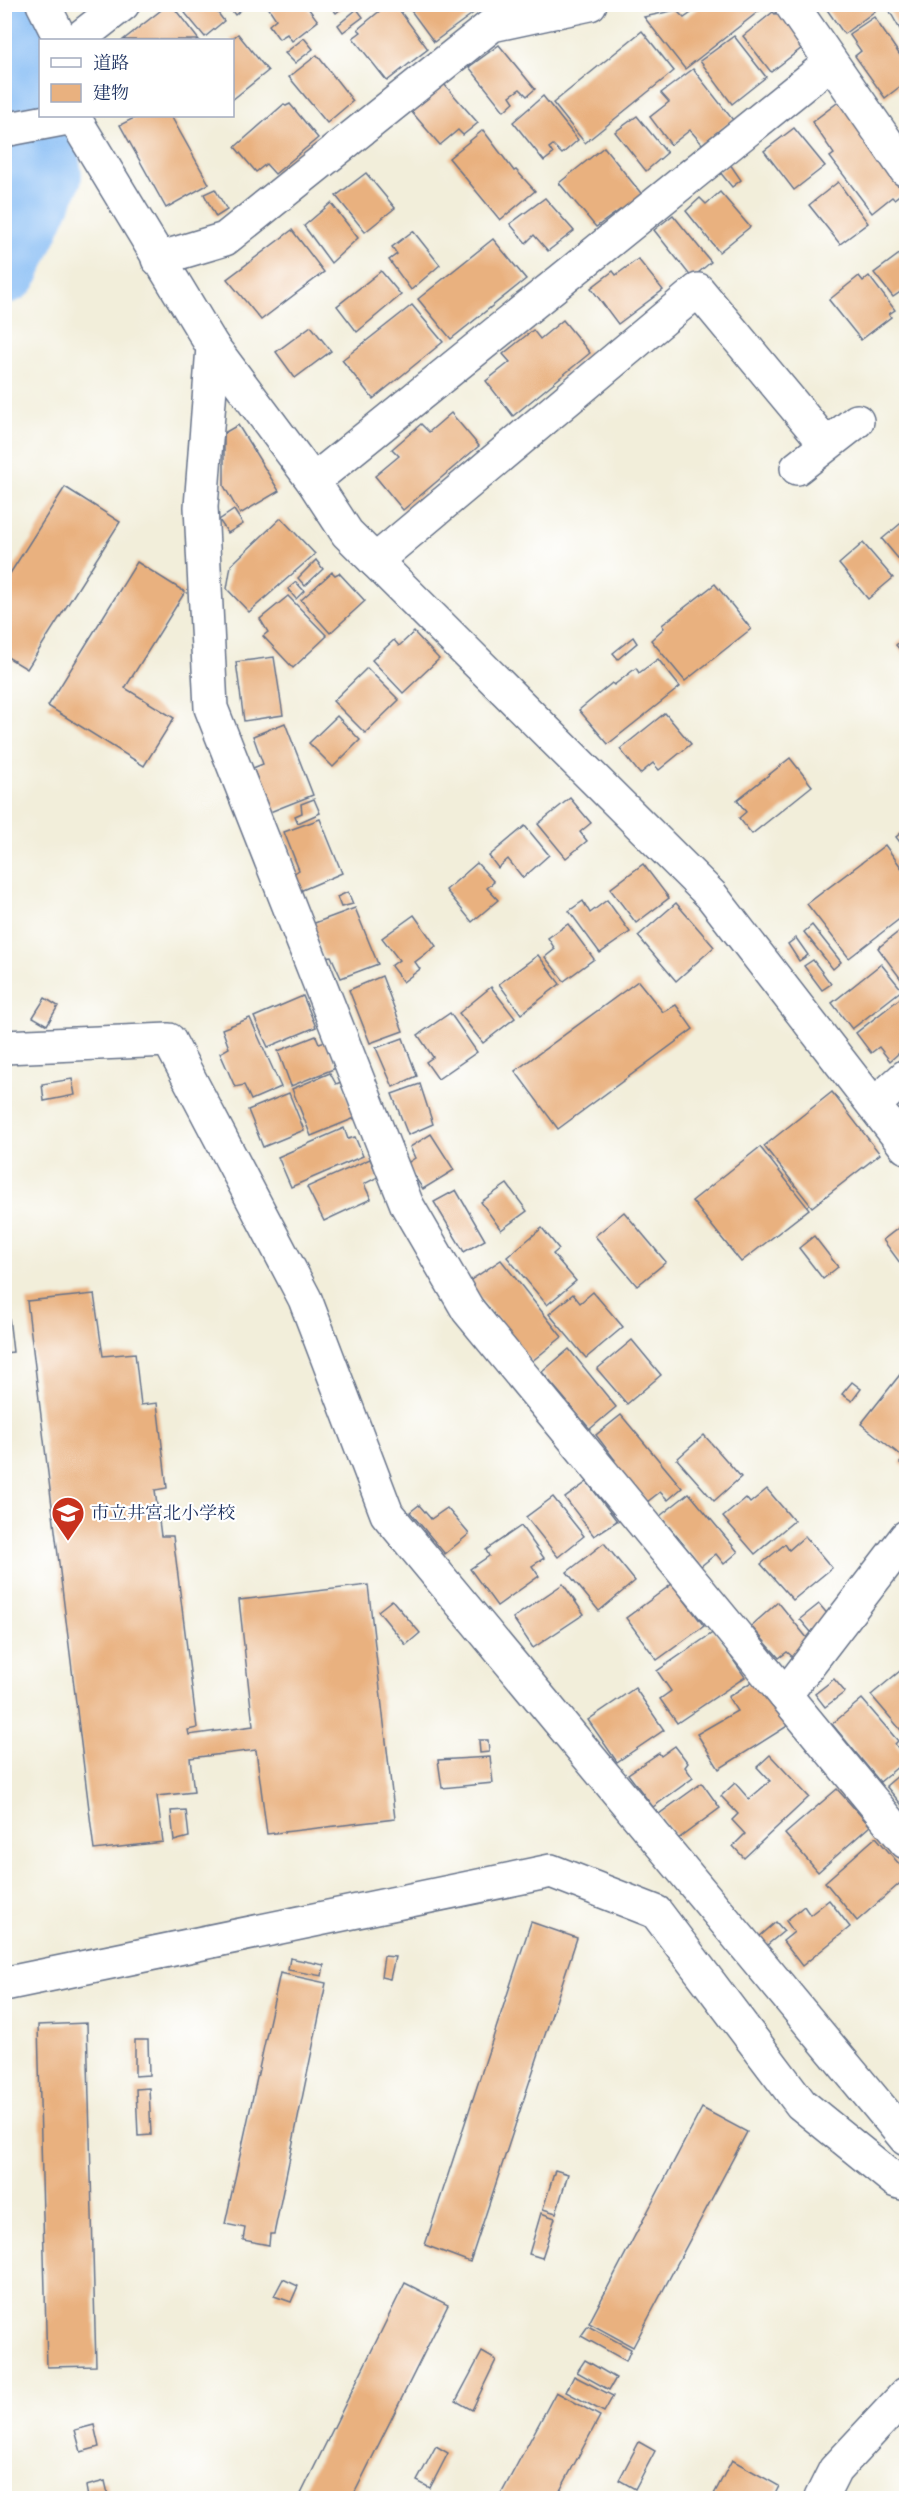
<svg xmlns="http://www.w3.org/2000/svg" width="911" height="2503" viewBox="0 0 911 2503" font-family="'IM FELL Great Primer','Noto Serif JP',serif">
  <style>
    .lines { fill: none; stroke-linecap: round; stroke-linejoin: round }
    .river { stroke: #84bbf4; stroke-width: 72 }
    .building { fill: #e9b17f }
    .street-casing { stroke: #667289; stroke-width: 36 }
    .street { stroke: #fff; stroke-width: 33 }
    .labels { text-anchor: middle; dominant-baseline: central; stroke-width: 4.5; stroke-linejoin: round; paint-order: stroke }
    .poi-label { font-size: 18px; fill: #1b2f5e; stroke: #fff; text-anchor: start }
  </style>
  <rect width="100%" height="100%" fill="#fff"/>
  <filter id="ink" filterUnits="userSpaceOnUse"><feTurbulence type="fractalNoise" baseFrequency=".0167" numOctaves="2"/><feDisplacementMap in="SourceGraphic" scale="12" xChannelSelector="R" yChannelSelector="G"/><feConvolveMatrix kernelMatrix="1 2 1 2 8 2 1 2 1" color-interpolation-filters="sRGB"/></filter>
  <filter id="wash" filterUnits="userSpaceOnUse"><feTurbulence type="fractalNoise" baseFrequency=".008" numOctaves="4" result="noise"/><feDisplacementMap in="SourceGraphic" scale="24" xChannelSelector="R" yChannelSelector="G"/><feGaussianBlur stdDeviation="1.35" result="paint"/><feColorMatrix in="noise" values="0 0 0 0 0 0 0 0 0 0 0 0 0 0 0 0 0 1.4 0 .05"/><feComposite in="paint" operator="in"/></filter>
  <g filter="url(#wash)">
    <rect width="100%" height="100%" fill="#f2eeda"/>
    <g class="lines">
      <path class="river" d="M4 268 46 175 18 23 7 4"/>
    </g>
    <g id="blocks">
      <g class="building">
        <path d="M171 4 199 40H123L169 4Z"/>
        <path d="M197 4H211L224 21 205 37 185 13Z"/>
        <path d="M227 4H248L235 15Z"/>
        <path d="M266 4H305L318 21 292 41 287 34 279 39 269 25 276 19Z"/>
        <path d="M329 4H347L336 13Z"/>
        <path d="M388 4H395L428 49 387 81 353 38 361 32 358 29Z"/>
        <path d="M406 4H481L483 6 434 42Z"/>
        <path d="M704 4 710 7 721 4 723 7 727 4H768L685 69 644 17 676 10 684 18Z"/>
        <path d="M823 4H871L875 11 844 34Z"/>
        <path d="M898 4H906V40L889 10Z"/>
        <path d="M357 9 363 17 343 32 338 25Z"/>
        <path d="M781 10 807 44 771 72 743 36 773 12 775 14Z"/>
        <path d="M874 17 906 64V82L885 98 855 56 861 51 849 34Z"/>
        <path d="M642 31 674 71 585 143 553 103Z"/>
        <path d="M238 34 268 71 232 100V40H230Z"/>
        <path d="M734 36 766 77 732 104 700 61Z"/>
        <path d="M304 38 313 49 295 63 285 53Z"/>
        <path d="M499 45 535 89 527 96 520 89 510 96 514 102 504 111 469 67Z"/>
        <path d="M317 55 353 101 327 123 289 77Z"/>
        <path d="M693 69 733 120 702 144 690 130 671 145 650 117 669 102 661 93Z"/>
        <path d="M444 84 478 123 463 135 458 130 440 145 411 111Z"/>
        <path d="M543 96 578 140 562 154 553 145 549 148 553 154 544 161 513 122Z"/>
        <path d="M845 97 906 182V190L894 199 892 197 872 213 830 157 834 154 812 122Z"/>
        <path d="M284 104 286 106 290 104 318 138 275 174 266 164 256 172 235 147Z"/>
        <path d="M138 116H171L209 184 166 208 120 125Z"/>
        <path d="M637 116 667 153 646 171 615 132Z"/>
        <path d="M794 128 825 166 794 190 764 151Z"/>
        <path d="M483 130 514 171 516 170 535 191 500 220 449 158Z"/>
        <path d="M604 147 644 197 624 214 620 210 596 227 559 183Z"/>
        <path d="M730 164 741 180 732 187 719 171Z"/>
        <path d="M366 173 395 208 365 232 336 196Z"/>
        <path d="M838 182 868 223 840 244 809 205Z"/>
        <path d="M215 189 227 210 216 217 204 194Z"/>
        <path d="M720 192 750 227 719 252 686 211 700 198 706 204Z"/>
        <path d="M545 198 574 231 548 251 534 235 526 243 510 224Z"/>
        <path d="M331 203 358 238 331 263 304 226Z"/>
        <path d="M673 215 711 262 692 278 654 230Z"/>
        <path d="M292 230 324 272 261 320 227 279Z"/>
        <path d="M413 231 440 265 411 290 389 260 397 254 392 247Z"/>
        <path d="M493 239 526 279 451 339 418 299Z"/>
        <path d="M902 252 906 257V288L893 297 874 273Z"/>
        <path d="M638 259 663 290 618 324 591 288 613 271 616 275Z"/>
        <path d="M381 271 401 295 357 332 337 306Z"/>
        <path d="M859 276 863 281 869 276 895 310 889 314 891 317 861 340 829 300Z"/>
        <path d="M412 305 443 342 373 399 342 360Z"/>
        <path d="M563 320 590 353 513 416 486 381 510 362 503 354 533 330 540 339Z"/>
        <path d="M311 326 331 351 295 378 276 352Z"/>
        <path d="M451 413 479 446 403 510 375 476 399 456 392 449 421 424 429 432Z"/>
        <path d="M238 425 279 491 240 514 224 486V433Z"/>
        <path d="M65 487 120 522 27 669 4 655V583Z"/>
        <path d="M234 510 243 524 228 533 219 520Z"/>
        <path d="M281 518 315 554 249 612 227 589 231 565Z"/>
        <path d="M906 519V568L882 539Z"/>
        <path d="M863 543 893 578 868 599 839 564Z"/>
        <path d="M316 560 323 569 305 586 298 578Z"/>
        <path d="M137 562 185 592 125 688 174 718 144 766 48 706Z"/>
        <path d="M332 572 335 575 339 573 365 601 330 633 301 600Z"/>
        <path d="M296 582 304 591 296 599 288 589Z"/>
        <path d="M715 584 751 629 685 681 651 640 664 628 662 625Z"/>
        <path d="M288 596 327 636 293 668 263 636 268 632 260 619Z"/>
        <path d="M414 632 439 659 403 693 372 660 394 640 399 646Z"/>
        <path d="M906 636V657L896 645Z"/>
        <path d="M633 637 637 643 618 659 613 653Z"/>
        <path d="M274 657 283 715 244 721 236 662Z"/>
        <path d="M658 659 680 687 608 744 579 710 612 683 614 685 636 668 639 673Z"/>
        <path d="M367 668 399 700 365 733 333 701Z"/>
        <path d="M665 713 691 744 659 770 653 763 640 774 620 749Z"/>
        <path d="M337 716 360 740 333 767 309 743Z"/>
        <path d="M285 723 313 795 270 812 253 768 263 764 253 736Z"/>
        <path d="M790 758 812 786 752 834 739 818 746 812 737 800Z"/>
        <path d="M570 798 591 823 580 832 587 841 566 858 538 824Z"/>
        <path d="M314 799 320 813 298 823 295 816 302 813 301 804Z"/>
        <path d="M320 819 342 873 300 891 293 874 299 870 284 832Z"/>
        <path d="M525 826 549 855 523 878 508 859 498 868 489 856Z"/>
        <path d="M906 829V850L896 837Z"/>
        <path d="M885 845 906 874V914L849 958 807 904Z"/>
        <path d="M477 863 494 882 487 888 498 900 472 922 446 890Z"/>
        <path d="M643 864 669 898 636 923 610 889Z"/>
        <path d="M348 892 353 904 341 907 337 897Z"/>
        <path d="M607 900 630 932 600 953 569 911 583 901 590 913Z"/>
        <path d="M676 903 714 947 676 981 638 936Z"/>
        <path d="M355 908 378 964 341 978 331 956 324 957 312 924Z"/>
        <path d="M414 915 436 946 415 962 420 969 403 982 391 966 399 960 382 938Z"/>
        <path d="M568 924 594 959 564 981 545 957 555 949 548 938Z"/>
        <path d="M812 925 841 962 833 969 804 932Z"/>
        <path d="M906 926V986L878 948Z"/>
        <path d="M796 938 808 955 799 961 788 944Z"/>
        <path d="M538 955 560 984 521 1014 499 984Z"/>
        <path d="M813 960 831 984 822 990 804 966Z"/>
        <path d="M881 964 902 990 852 1029 832 1003Z"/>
        <path d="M382 976 403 1031 370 1043 349 990Z"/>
        <path d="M638 981 663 1012 676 1005 693 1029 558 1129 515 1071Z"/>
        <path d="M491 987 515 1018 483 1043 459 1013Z"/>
        <path d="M303 996 316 1027 268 1047 254 1017Z"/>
        <path d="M903 996 906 1001V1047L890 1061 879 1047 871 1053 856 1033Z"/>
        <path d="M45 998 58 1006 47 1025 33 1017Z"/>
        <path d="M450 1013 477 1052 438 1079 426 1062 433 1057 418 1035Z"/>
        <path d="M250 1018 281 1087 251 1100 244 1085 235 1087 220 1053 229 1048 222 1029Z"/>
        <path d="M316 1036 319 1043 326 1041 336 1068 291 1086 278 1051Z"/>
        <path d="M403 1038 417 1076 393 1087 376 1048Z"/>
        <path d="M330 1073 336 1084 341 1082 355 1118 311 1136 292 1089Z"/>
        <path d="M72 1079 75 1095 44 1101 42 1084Z"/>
        <path d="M420 1084 433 1124 408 1135 392 1094Z"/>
        <path d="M832 1092 880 1154 812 1207 764 1146Z"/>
        <path d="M289 1093 304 1130 263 1147 248 1110Z"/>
        <path d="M344 1128 348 1139 355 1137 363 1156 291 1187 278 1157Z"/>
        <path d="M431 1134 454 1170 423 1189 406 1164 415 1158 410 1147Z"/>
        <path d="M760 1147 809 1209 741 1262 692 1201Z"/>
        <path d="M370 1159 378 1177 364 1184 371 1199 324 1221 307 1187Z"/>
        <path d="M507 1184 527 1211 501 1230 481 1202Z"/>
        <path d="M456 1190 485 1240 464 1252 434 1202Z"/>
        <path d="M624 1212 666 1262 637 1286 595 1236Z"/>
        <path d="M906 1222V1258L900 1263 883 1240Z"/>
        <path d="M542 1228 559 1249 553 1254 576 1281 547 1305 507 1257Z"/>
        <path d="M814 1236 838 1267 823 1279 799 1248Z"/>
        <path d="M501 1260 562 1337 531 1362 468 1282Z"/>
        <path d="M593 1292 623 1327 586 1358 549 1314 573 1294 580 1303Z"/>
        <path d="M94 1294 103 1356 135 1353 141 1405 157 1403 167 1488 155 1490 161 1536H173L197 1728 188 1730 189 1735 253 1726 239 1600 368 1585 395 1819 267 1834 256 1750 190 1758 194 1792 157 1796 163 1842 94 1850 27 1301Z"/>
        <path d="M4 1317H9L13 1352 4 1353Z"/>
        <path d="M632 1340 661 1375 627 1404 597 1369Z"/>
        <path d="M569 1349 616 1407 590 1429 542 1372Z"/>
        <path d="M906 1367V1469L900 1463 904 1458 861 1424Z"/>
        <path d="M852 1382 861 1389 852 1401 842 1394Z"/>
        <path d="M621 1415 682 1488 668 1500 660 1492 647 1502 612 1463 615 1460 596 1435Z"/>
        <path d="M704 1435 741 1477 714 1501 677 1459Z"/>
        <path d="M587 1482 617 1521 594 1536 565 1498Z"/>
        <path d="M767 1489 794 1521 755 1554 723 1517 746 1498 750 1503Z"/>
        <path d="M689 1493 738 1552 724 1564 716 1554 701 1566 660 1516Z"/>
        <path d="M553 1497 584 1536 558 1557 526 1517Z"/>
        <path d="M419 1505 431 1519 447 1508 469 1534 445 1554 410 1512Z"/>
        <path d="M521 1526 544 1558 532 1566 539 1576 497 1606 470 1569 489 1556 486 1550Z"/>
        <path d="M805 1536 832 1568 793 1600 761 1564 785 1544 789 1550Z"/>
        <path d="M604 1543 635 1581 599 1611 567 1572Z"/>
        <path d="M563 1584 584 1614 533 1648 513 1618Z"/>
        <path d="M672 1584 704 1626 657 1660 626 1618Z"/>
        <path d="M392 1600 420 1633 406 1645 378 1611Z"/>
        <path d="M778 1602 812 1644 794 1658 787 1652 779 1658 751 1626Z"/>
        <path d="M819 1604 835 1623 816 1638 800 1619Z"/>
        <path d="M714 1632 745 1677 677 1723 660 1699 671 1691 657 1671Z"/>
        <path d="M906 1666V1734L905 1735 871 1695Z"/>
        <path d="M759 1677 789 1725 719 1769 697 1734 737 1711 728 1697Z"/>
        <path d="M834 1679 845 1692 825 1707 815 1694Z"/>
        <path d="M635 1688 664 1730 617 1762 588 1720Z"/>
        <path d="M862 1699 898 1741 895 1744 906 1758V1760L880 1782 832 1724Z"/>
        <path d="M479 1740H488L489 1752 480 1753Z"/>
        <path d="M675 1746 688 1763 685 1767 693 1778 653 1807 628 1774 659 1753 661 1756Z"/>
        <path d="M770 1755 809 1797 744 1858 733 1846 745 1834 732 1820 738 1814 721 1796 735 1783 749 1799 770 1781 757 1767Z"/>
        <path d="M490 1757 493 1783 442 1788 438 1760Z"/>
        <path d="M906 1769V1810L886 1786Z"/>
        <path d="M702 1783 720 1808 678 1839 659 1814Z"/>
        <path d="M837 1789 870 1826 818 1872 785 1834Z"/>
        <path d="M186 1810 189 1837 174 1841 171 1811Z"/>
        <path d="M876 1837 906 1872V1878L857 1921 825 1882Z"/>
        <path d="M829 1900 850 1927 802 1966 783 1941 794 1932 786 1921 804 1906 810 1915Z"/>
        <path d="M531 1922 577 1938 470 2262 425 2245Z"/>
        <path d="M776 1922 784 1931 767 1945 759 1937Z"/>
        <path d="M384 1956 395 1957 390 1979 381 1977Z"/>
        <path d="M290 1958 324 1965 322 1976 288 1970Z"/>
        <path d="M280 1973 326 1983 274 2234H270L269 2245 243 2240 245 2228 225 2224Z"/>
        <path d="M87 2023 96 2366 47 2367 38 2025Z"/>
        <path d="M135 2040H148L149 2075 135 2076Z"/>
        <path d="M149 2088 151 2135 138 2136 136 2089Z"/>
        <path d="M702 2108 747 2132 633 2347 589 2323Z"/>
        <path d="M555 2170 568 2174 556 2213 543 2209Z"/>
        <path d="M541 2213 555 2218 542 2258 529 2254Z"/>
        <path d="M283 2279 298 2286 291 2302 274 2296Z"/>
        <path d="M405 2283 448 2305 352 2498H299Z"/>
        <path d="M588 2326 631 2349 626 2361 581 2336Z"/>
        <path d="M482 2352 496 2360 472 2410 456 2401Z"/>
        <path d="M585 2360 616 2378 609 2390 577 2372Z"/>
        <path d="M574 2376 613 2396 604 2412 566 2392Z"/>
        <path d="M556 2392 600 2416 556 2498H499Z"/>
        <path d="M94 2425 99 2447 81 2452 75 2430Z"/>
        <path d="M639 2442 655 2451 635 2489 619 2480Z"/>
        <path d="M436 2446 448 2453 430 2488 417 2481Z"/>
        <path d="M732 2460 779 2486 773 2498H712Z"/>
        <path d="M105 2481 109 2498H88L86 2486Z"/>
      </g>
    </g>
  </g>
  <g filter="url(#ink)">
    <use href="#blocks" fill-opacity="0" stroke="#667289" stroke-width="1.5"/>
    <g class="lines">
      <g class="street-casing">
        <g id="street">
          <path d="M43 4 61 40"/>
          <path d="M791 4 906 170"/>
          <path d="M77 40 123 4"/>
          <path d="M73 116 213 347 313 481 347 533 711 895 906 1147"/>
          <path d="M4 130 73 117"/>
          <path d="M158 259 225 239 492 25 590 4"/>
          <path d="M213 347 201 507 211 708 407 1205 468 1310 906 1842"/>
          <path d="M797 468 857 421"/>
          <path d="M313 481 830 63"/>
          <path d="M375 561 698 290 826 444"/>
          <path d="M4 1047 169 1040 305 1299 387 1514 906 2139"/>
          <path d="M875 1104 906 1076"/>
          <path d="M785 1695 906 1537"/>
          <path d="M4 1984 551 1871 656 1912 801 2104 896 2181 906 2184"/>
          <path d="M821 2498 835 2470 906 2394"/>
        </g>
      </g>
      <use href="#street" class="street"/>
    </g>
  </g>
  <defs>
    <g id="school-pin" transform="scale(1.725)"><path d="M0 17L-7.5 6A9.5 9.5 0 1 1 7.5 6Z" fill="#c8321e" stroke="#fff"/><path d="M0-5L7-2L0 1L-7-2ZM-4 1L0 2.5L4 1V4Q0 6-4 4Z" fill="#fff"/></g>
  </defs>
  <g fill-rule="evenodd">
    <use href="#school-pin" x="68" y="1513"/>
  </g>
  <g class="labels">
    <g class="poi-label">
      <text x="91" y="1513">市立井宮北小学校</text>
    </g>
  </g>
  <rect width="911" height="2503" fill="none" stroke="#fff" stroke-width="24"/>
  <rect x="39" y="39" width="195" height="78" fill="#ffffff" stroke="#a4acbf" stroke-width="1.5"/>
  <rect x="51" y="58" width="30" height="9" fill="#ffffff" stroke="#a4acbf" stroke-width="1.5"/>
  <text x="93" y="69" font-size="18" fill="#1b2f5e">道路</text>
  <rect x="51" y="84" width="30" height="18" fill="#e9b17f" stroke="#a4acbf" stroke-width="1.5"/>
  <text x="93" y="99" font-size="18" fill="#1b2f5e">建物</text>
</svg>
